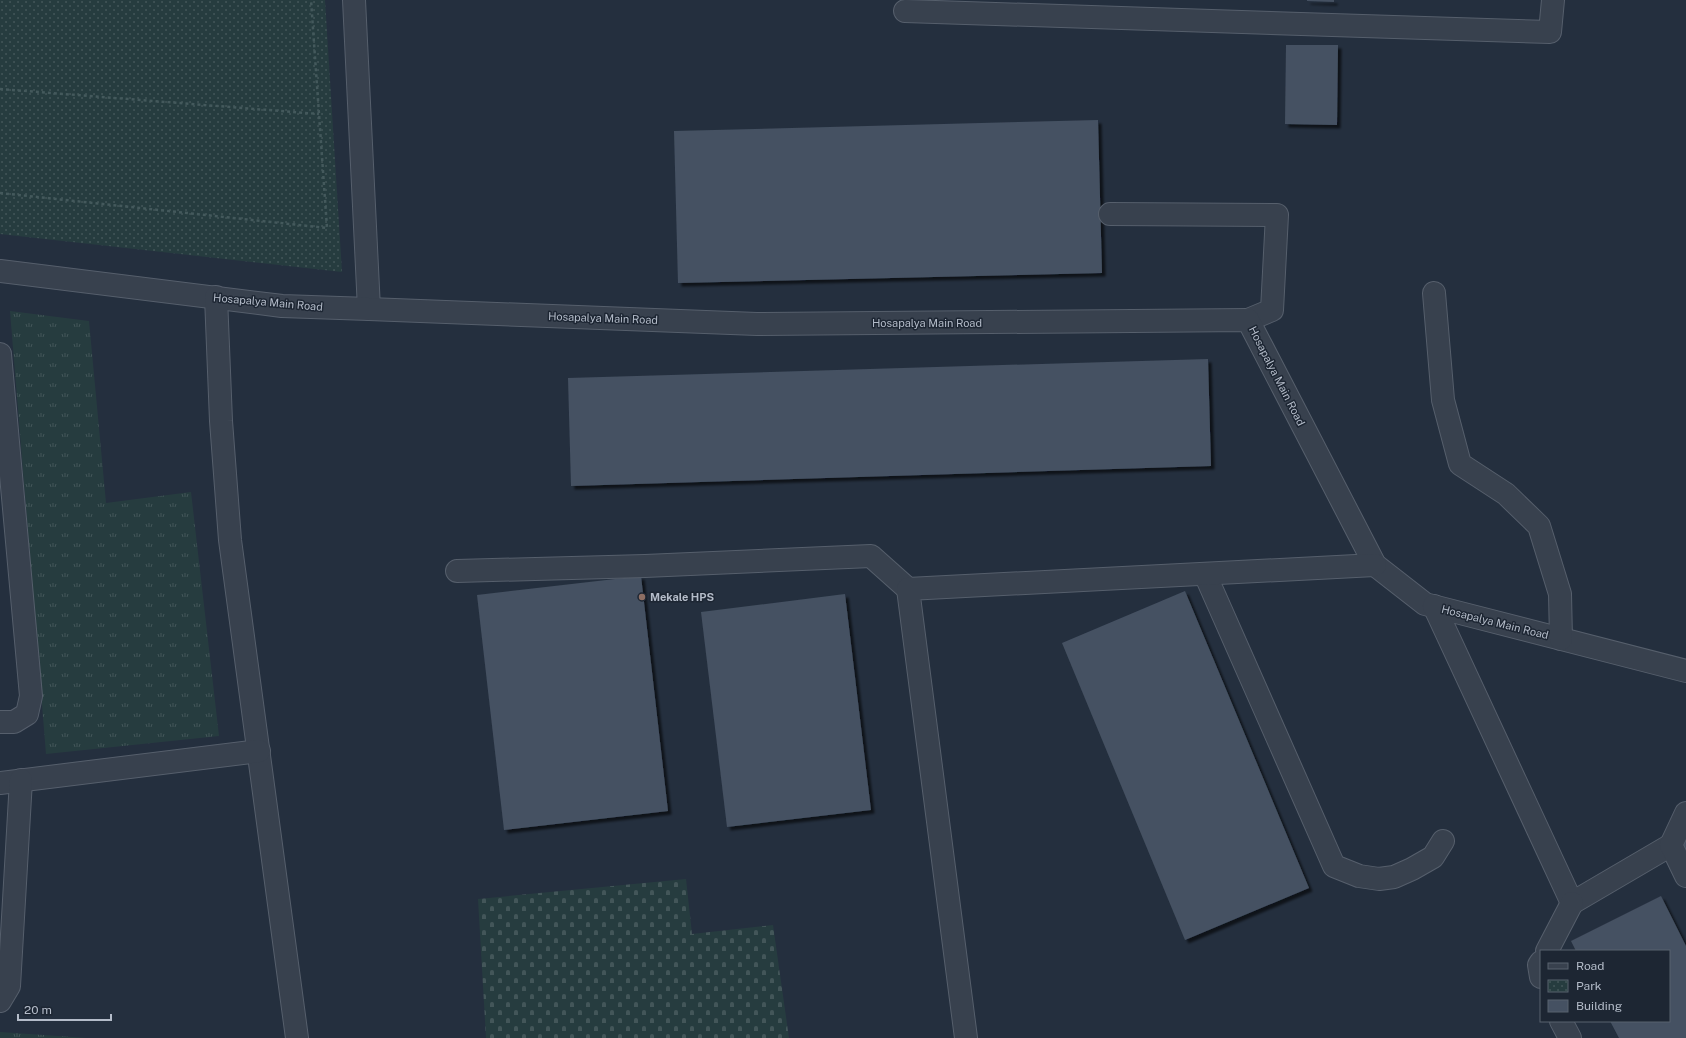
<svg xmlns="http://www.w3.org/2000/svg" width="1686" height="1038" viewBox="0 0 1686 1038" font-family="'Public Sans',sans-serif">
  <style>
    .grass { fill: url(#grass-tufts) }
    .cemetery { fill: url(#cemetery-stones) }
    .park { fill: url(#park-dots) }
    .building { fill: #455162; filter: url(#shadow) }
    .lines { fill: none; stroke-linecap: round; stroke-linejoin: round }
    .minor-casing { stroke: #565f6c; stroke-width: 24 }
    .path { stroke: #44595c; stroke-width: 2.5; stroke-dasharray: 3 3; stroke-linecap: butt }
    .minor { stroke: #38414e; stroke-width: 22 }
    .education-dot { fill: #8d6e63; stroke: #1d2633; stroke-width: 1.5 }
    .labels { text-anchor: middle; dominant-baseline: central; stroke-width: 3; stroke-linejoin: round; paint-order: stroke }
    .street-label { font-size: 11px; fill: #b4bcc9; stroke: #1d2633 }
    .poi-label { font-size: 11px; font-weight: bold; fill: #b4bcc9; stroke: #1d2633; text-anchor: start }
  </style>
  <defs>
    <pattern id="grass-tufts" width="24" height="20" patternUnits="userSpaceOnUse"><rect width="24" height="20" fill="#263c3f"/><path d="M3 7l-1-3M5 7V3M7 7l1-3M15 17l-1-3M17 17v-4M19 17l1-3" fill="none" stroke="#435659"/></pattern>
    <pattern id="cemetery-stones" width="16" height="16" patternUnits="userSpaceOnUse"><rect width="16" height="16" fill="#263c3f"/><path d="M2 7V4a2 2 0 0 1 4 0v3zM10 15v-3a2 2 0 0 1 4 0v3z" fill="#435659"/></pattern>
    <pattern id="park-dots" width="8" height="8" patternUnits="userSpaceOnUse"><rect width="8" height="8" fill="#263c3f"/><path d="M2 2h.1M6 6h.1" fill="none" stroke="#435659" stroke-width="1.8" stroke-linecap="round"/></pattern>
    <filter id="shadow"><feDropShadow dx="3.5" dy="3.5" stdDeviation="1" flood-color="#0009"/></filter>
  </defs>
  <rect width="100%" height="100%" fill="#242f3e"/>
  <g class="grass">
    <path d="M10 311 89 321 106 503 191 492 219 736 46 754Z"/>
    <path d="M0 1032 87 1038H0Z"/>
  </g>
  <path class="cemetery" d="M686 879 692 934 773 925 789 1038H486L478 899Z"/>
  <path class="park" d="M0 0H325L342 272 0 234Z"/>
  <g class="building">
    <path d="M1307 0H1334V2L1307 1Z"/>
    <path d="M1286 45H1338L1337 125 1285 124Z"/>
    <path d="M1098 120 1102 273 678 283 674 131Z"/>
    <path d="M1208 359 1211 466 571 486 568 378Z"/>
    <path d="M641 576 668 811 504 830 477 595Z"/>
    <path d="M1185 591 1309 888 1185 940 1062 643Z"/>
    <path d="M845 594 871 810 727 827 701 612Z"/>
    <path d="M1686 833V854L1678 837Z"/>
    <path d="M1661 896 1686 946V1038H1619L1610 1021H1669V951H1576L1571 941Z"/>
  </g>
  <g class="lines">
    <g class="minor-casing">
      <g id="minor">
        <path d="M354 0 369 309"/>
        <path d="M905 11 1550 32 1553 0"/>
        <path d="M1110 214 1277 215 1272 310 1248 320"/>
        <path d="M0 271 282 306 369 309 757 324 1248 320 1375 565 1425 604 1686 671"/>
        <path d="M1434 293 1443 400 1460 464 1506 494 1539 526 1560 594 1561 639"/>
        <path d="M216 297 221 421 230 540 297 1038"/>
        <path d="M0 354 31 696 27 714 14 722H0"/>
        <path d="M457 571 645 566 871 556 908 589"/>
        <path d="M1205 574 1334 866 1359 876 1379 879 1394 877 1412 869 1433 857 1443 841"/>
        <path d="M1434 606 1572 903 1671 845"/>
        <path d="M0 783 259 751"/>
        <path d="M1686 813 1671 845 1686 876"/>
        <path d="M1547 951 1572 903"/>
        <path d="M1541 962 1539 965 1541 977"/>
        <path d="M0 1001 9 986 21 780"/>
        <path d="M1561 1021 1570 1038"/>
        <path d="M966 1038 908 589 1375 565"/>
      </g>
    </g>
    <g class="path">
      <path d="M0 89 319 114"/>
      <path d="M0 193 327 228 311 0"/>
    </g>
    <use href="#minor" class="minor"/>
  </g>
  <circle class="education-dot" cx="642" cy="597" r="4"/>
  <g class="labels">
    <g class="street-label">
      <text transform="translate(268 302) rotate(5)">Hosapalya Main Road</text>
      <text transform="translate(603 318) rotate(2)">Hosapalya Main Road</text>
      <text x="927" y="323">Hosapalya Main Road</text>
      <text transform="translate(1277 376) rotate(63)">Hosapalya Main Road</text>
      <text transform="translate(1495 622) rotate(14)">Hosapalya Main Road</text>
    </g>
    <g class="poi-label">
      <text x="650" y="597">Mekale HPS</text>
    </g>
  </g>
  <rect x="1540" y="950" width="130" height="72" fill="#1d2633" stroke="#59626f"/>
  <rect x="1548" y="963" width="20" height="6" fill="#38414e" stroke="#59626f"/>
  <text x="1576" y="970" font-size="12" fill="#b4bcc9">Road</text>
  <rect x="1548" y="980" width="20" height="12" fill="url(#park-dots)" stroke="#59626f"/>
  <text x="1576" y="990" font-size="12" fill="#b4bcc9">Park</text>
  <rect x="1548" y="1000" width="20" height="12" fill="#455162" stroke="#59626f"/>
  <text x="1576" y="1010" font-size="12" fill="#b4bcc9">Building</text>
  <path d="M18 1014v6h93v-6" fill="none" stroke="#b4bcc9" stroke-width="2"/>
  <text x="24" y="1014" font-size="12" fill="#b4bcc9" stroke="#1d2633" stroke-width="3" paint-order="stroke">20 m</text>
</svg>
